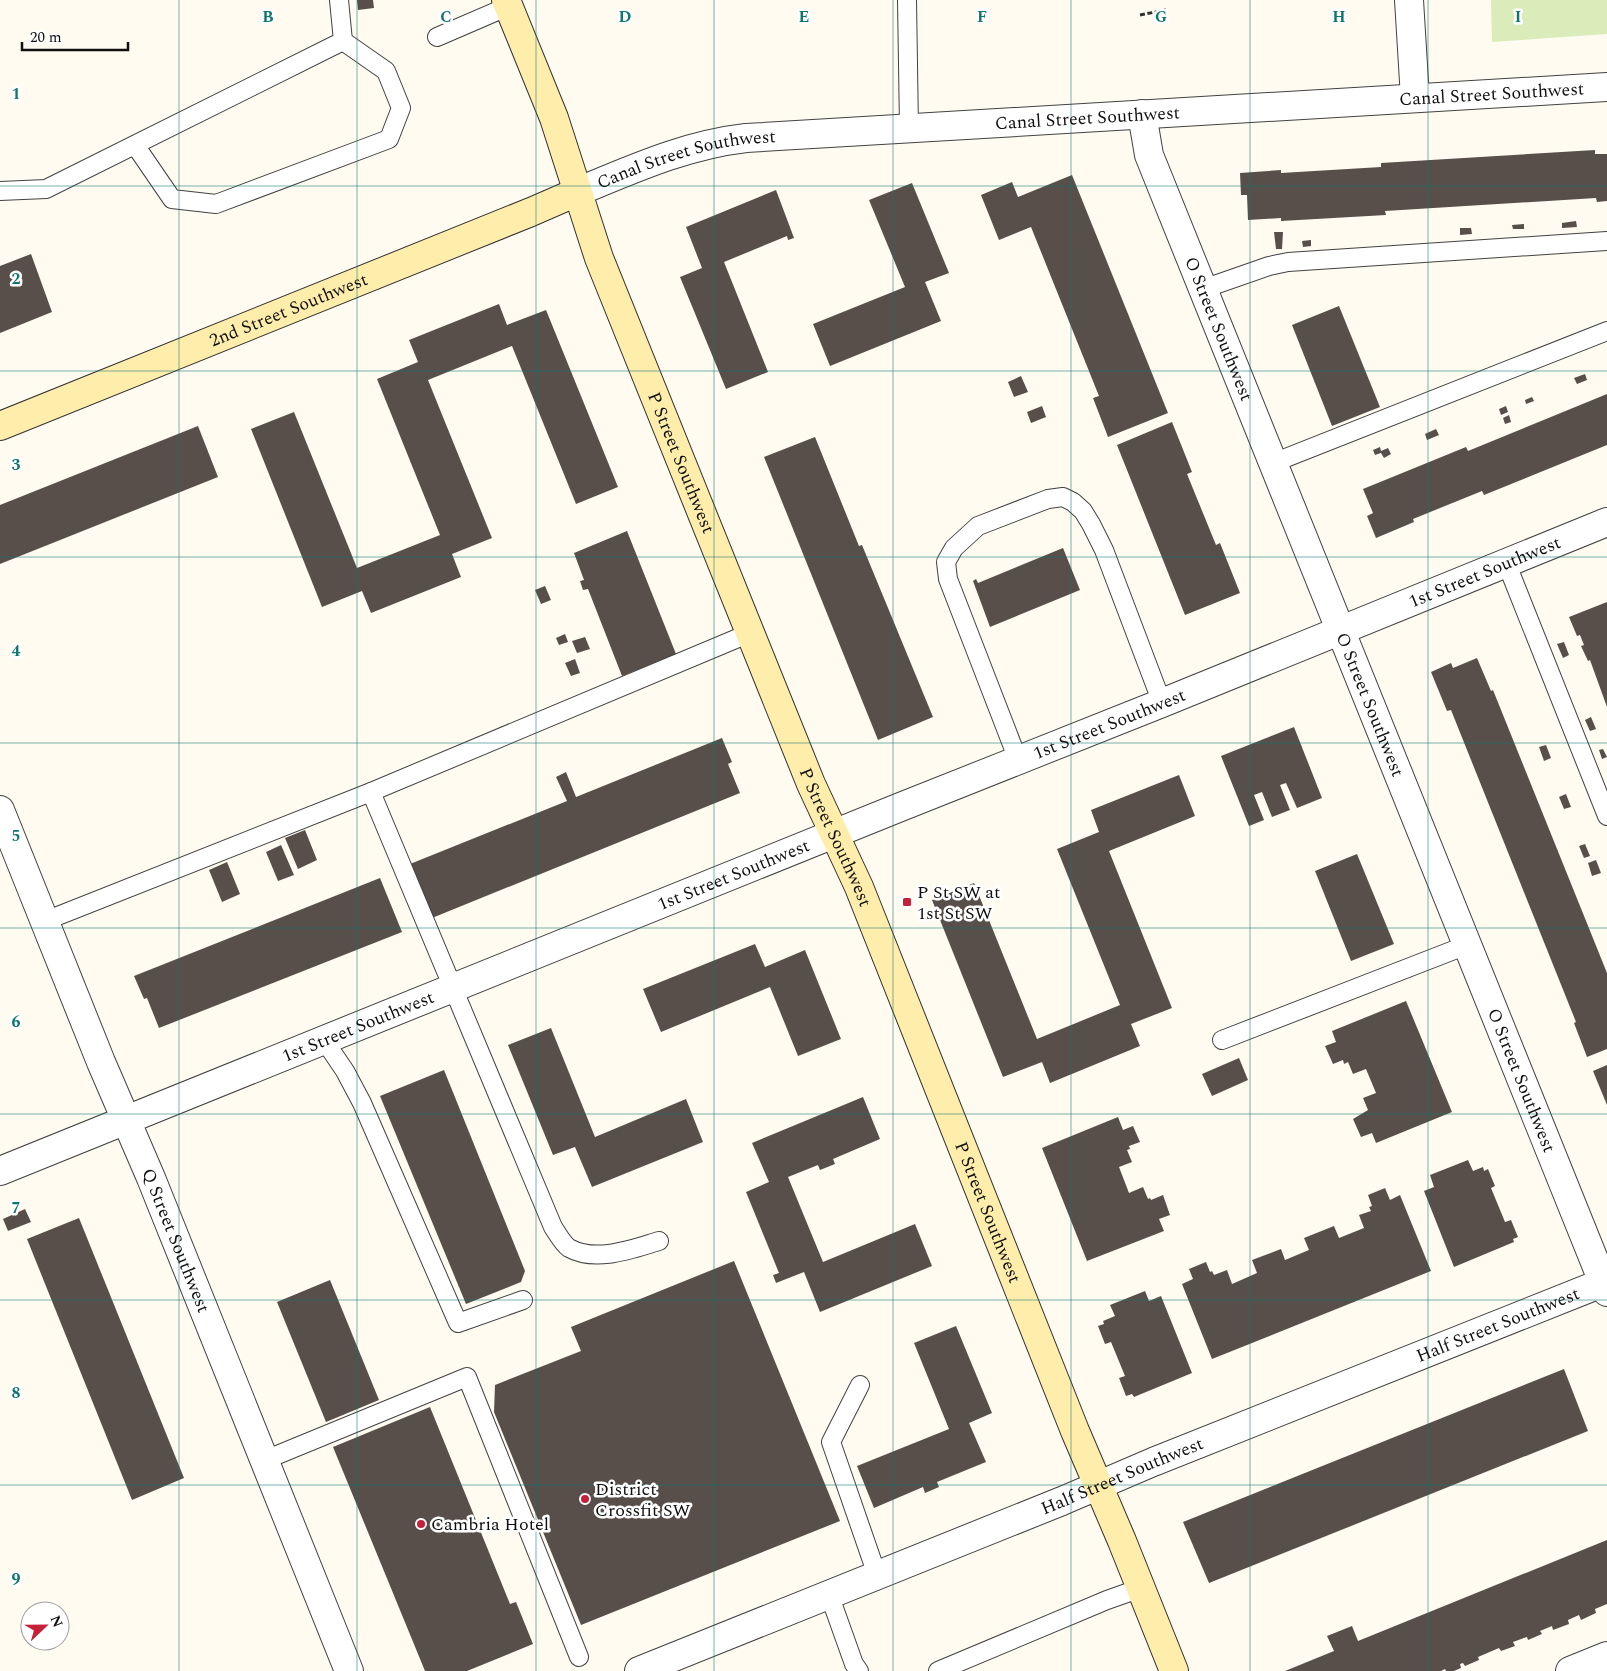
<svg xmlns="http://www.w3.org/2000/svg" width="1607" height="1671" viewBox="0 0 1607 1671" font-family="Spectral,serif">
  <style>
    .green { fill: #d9ecb9 }
    .building { fill: #584f4b }
    .lines { fill: none; stroke-linecap: round; stroke-linejoin: round }
    .lane-casing { stroke: #424242; stroke-width: 20 }
    .street-casing { stroke: #424242; stroke-width: 30 }
    .secondary-casing { stroke: #313131; stroke-width: 30 }
    .path { stroke: #313131; stroke-width: 3; stroke-dasharray: 5 2.5; stroke-linecap: butt }
    .lane { stroke: #fff; stroke-width: 18 }
    .street { stroke: #fff; stroke-width: 28 }
    .secondary { stroke: #ffedac; stroke-width: 28 }
    .grid { fill: none; stroke: #0f766e; stroke-width: 1; stroke-opacity: 0.55 }
    .poi-dot { fill: #c5213b; stroke: #fff; stroke-width: 2 }
    .labels { text-anchor: middle; dominant-baseline: central; stroke-width: 5; stroke-linejoin: round; paint-order: stroke }
    .street-label { font-size: 18px; fill: #0f0f0f; stroke: #fff }
    .poi-label { font-size: 18px; fill: #0f0f0f; stroke: #fff; text-anchor: start }
    .grid-label { font-size: 16px; text-anchor: middle; font-weight: bold; fill: #0f766e; stroke: #fff; stroke-width: 5; stroke-linejoin: round; paint-order: stroke }
  </style>
  <rect width="100%" height="100%" fill="#fffbf1"/>
  <path class="green" d="M1491 0H1607V34L1492 42Z"/>
  <g class="building">
    <path d="M357 0H373L374 8 358 10Z"/>
    <path d="M1595 150V154H1607V201L1597 202 1596 198 1385 211 1386 215 1281 221V218L1248 220 1247 195H1241L1240 173 1281 170V173L1381 167V163Z"/>
    <path d="M1072 175 1168 413 1108 437 1093 398 1099 396 1031 227 999 240 981 195 1012 182 1018 197Z"/>
    <path d="M912 183 949 273 925 282 941 321 830 366 813 324 905 287 869 200Z"/>
    <path d="M776 190 794 238 788 240 787 236 724 262 768 372 726 389 680 277 702 268 686 227Z"/>
    <path d="M1576 221 1577 227 1562 228V223Z"/>
    <path d="M1524 224V229H1513L1512 225Z"/>
    <path d="M1460 228H1471L1472 234 1460 235Z"/>
    <path d="M1274 232H1283L1282 249H1276Z"/>
    <path d="M1311 240V246L1303 247 1302 241Z"/>
    <path d="M31 254 52 312 0 333V266Z"/>
    <path d="M499 304 507 325 546 310 618 487 576 504 512 346 428 380 492 538 452 554 461 577 371 613 362 591 322 607 251 429 294 412 357 568 440 535 377 379 418 362 409 340Z"/>
    <path d="M1339 306 1380 407 1332 426 1292 325Z"/>
    <path d="M1585 374 1587 380 1577 384 1574 378Z"/>
    <path d="M1021 376 1028 392 1014 397 1008 382Z"/>
    <path d="M1607 394V445L1484 495 1482 491 1413 519 1414 522 1376 538 1367 516 1373 513 1363 489 1466 447 1468 451Z"/>
    <path d="M1532 397 1534 401 1526 404 1525 400Z"/>
    <path d="M1042 406 1046 417 1031 423 1027 412Z"/>
    <path d="M1506 406 1508 412 1501 415 1499 409Z"/>
    <path d="M1509 415 1511 422 1505 424 1503 418Z"/>
    <path d="M1172 422 1192 472 1187 474 1216 545 1220 543 1240 593 1185 615 1117 445Z"/>
    <path d="M198 426 218 477 0 564V505Z"/>
    <path d="M1436 429 1439 435 1427 440 1425 434Z"/>
    <path d="M815 437 859 546 862 545 933 717 878 740 764 457Z"/>
    <path d="M1380 447 1381 451 1388 448 1391 454 1384 458 1381 453 1375 455 1373 450Z"/>
    <path d="M627 531 676 654 622 676 588 589 583 590 580 581 584 580 574 553Z"/>
    <path d="M1063 548 1080 590 990 627 973 581 976 579 978 583Z"/>
    <path d="M545 586 551 600 541 604 535 590Z"/>
    <path d="M1607 602V707L1590 660 1588 661 1581 646 1584 645 1580 635 1577 636 1569 617Z"/>
    <path d="M565 634 568 642 559 645 556 638Z"/>
    <path d="M585 637 590 649 577 653 572 641Z"/>
    <path d="M1564 642 1569 655 1563 658 1557 644Z"/>
    <path d="M1477 658 1491 691 1493 690 1607 973V1049L1587 1057 1574 1023 1576 1022 1451 710 1447 711 1431 672 1451 663 1453 668Z"/>
    <path d="M575 659 580 673 571 676 565 663Z"/>
    <path d="M1591 717 1596 729 1590 731 1585 720Z"/>
    <path d="M1294 727 1322 798 1297 808 1286 783 1280 785 1290 810 1272 817 1262 792 1254 795 1264 820 1249 826 1221 756Z"/>
    <path d="M722 738 732 762 728 764 740 793 432 918 410 864 567 801 556 777 566 772 576 797Z"/>
    <path d="M1546 745 1551 758 1544 761 1539 747Z"/>
    <path d="M1603 749 1607 757 1602 759 1599 750Z"/>
    <path d="M1179 775 1195 816 1109 851 1172 1008 1131 1024 1140 1046 1050 1083 1042 1062 1003 1077 932 900 974 883 1037 1039 1120 1005 1057 849 1099 832 1091 810Z"/>
    <path d="M1566 794 1571 807 1564 809 1559 797Z"/>
    <path d="M305 830 317 860 298 869 285 838Z"/>
    <path d="M1585 844 1590 856 1584 858 1579 846Z"/>
    <path d="M281 845 294 875 278 881 266 852Z"/>
    <path d="M1357 854 1394 944 1351 961 1315 871Z"/>
    <path d="M1596 860 1601 873 1592 876 1588 863Z"/>
    <path d="M227 862 240 894 222 902 209 870Z"/>
    <path d="M380 878 402 932 159 1028 147 998 144 999 134 976Z"/>
    <path d="M755 944 765 967 805 950 841 1039 798 1056 770 987 661 1032 643 989Z"/>
    <path d="M1406 1001 1452 1112 1376 1143 1372 1133 1361 1137 1353 1119 1368 1110 1363 1098 1376 1093 1366 1069 1353 1074 1348 1062 1344 1064 1343 1060 1333 1064 1325 1046 1336 1042 1332 1031Z"/>
    <path d="M551 1028 595 1137 686 1099 703 1142 592 1187 575 1147 553 1155 508 1045Z"/>
    <path d="M1239 1058 1248 1080 1212 1096 1202 1074Z"/>
    <path d="M1607 1065V1105L1593 1071Z"/>
    <path d="M444 1070 525 1271 521 1282 466 1304 380 1096Z"/>
    <path d="M863 1097 880 1139 833 1159 835 1164 820 1170 818 1165 788 1177 823 1262 915 1224 932 1266 820 1312 804 1272 776 1283 773 1275 779 1273 746 1192 769 1182 752 1143Z"/>
    <path d="M1118 1117 1123 1130 1133 1126 1140 1142 1129 1146 1130 1149 1127 1150 1132 1162 1119 1167 1129 1193 1143 1187 1148 1199 1150 1198 1151 1200 1163 1195 1170 1215 1159 1219 1164 1231 1087 1261 1042 1148Z"/>
    <path d="M1468 1160 1473 1171 1483 1167 1484 1171 1488 1169 1495 1186 1491 1188 1505 1222 1511 1220 1518 1237 1513 1239 1514 1242 1454 1267 1424 1191 1434 1187 1430 1175Z"/>
    <path d="M1385 1188 1390 1200 1400 1195 1431 1271 1212 1359 1182 1284 1193 1279 1189 1269 1206 1262 1210 1272 1212 1271 1214 1275 1227 1270 1232 1284 1257 1273 1252 1260 1281 1249 1285 1260 1309 1250 1304 1238 1334 1226 1339 1238 1364 1228 1359 1215 1371 1211 1369 1207 1372 1206 1368 1195Z"/>
    <path d="M25 1209 31 1222 8 1231 3 1219Z"/>
    <path d="M79 1218 184 1478 132 1500 27 1239Z"/>
    <path d="M734 1261 840 1521 581 1625 494 1412 495 1385 581 1351 571 1327Z"/>
    <path d="M330 1280 379 1400 326 1422 277 1302Z"/>
    <path d="M1145 1291 1149 1301 1161 1296 1192 1373 1134 1397 1132 1394 1126 1396 1119 1378 1125 1376 1111 1342 1105 1344 1098 1326 1104 1324 1103 1321 1115 1316 1110 1305Z"/>
    <path d="M956 1326 992 1413 969 1423 986 1462 937 1482 939 1487 925 1493 923 1487 874 1508 857 1466 949 1429 914 1343Z"/>
    <path d="M1564 1369 1588 1431 1209 1583 1183 1522Z"/>
    <path d="M430 1407 510 1604 516 1602 533 1644 467 1671H425L333 1447Z"/>
    <path d="M1607 1540V1604L1595 1609 1596 1613 1581 1620 1579 1615 1568 1620 1569 1624 1553 1630 1552 1626 1540 1631 1542 1634 1528 1640 1527 1637 1513 1642 1515 1646 1501 1651 1499 1648 1478 1657 1479 1660 1465 1666 1463 1663 1460 1664 1461 1668 1454 1671H1446L1445 1669 1441 1671H1285L1334 1651 1327 1636 1352 1626 1358 1641Z"/>
  </g>
  <g class="lines">
    <g class="lane-casing">
      <g id="lane">
        <path d="M907 0 909 128"/>
        <path d="M437 37 509 6"/>
        <path d="M135 145 172 199 216 204 389 139 401 108 386 71 343 41"/>
        <path d="M0 191 46 189 343 41 339 0"/>
        <path d="M1203 289 1269 266 1288 262 1607 241"/>
        <path d="M1273 463 1607 331"/>
        <path d="M1506 562 1607 816"/>
        <path d="M1018 760 948 579 946 562 954 548 978 526 1048 499 1063 497 1073 502 1083 511 1091 524 1104 550 1162 703"/>
        <path d="M371 792 553 1227C557 1233 563 1244 569 1248 596 1263 632 1249 659 1241"/>
        <path d="M45 921 371 792 750 633"/>
        <path d="M324 1040 345 1071 362 1103 458 1323 523 1300"/>
        <path d="M1222 1040 1467 945"/>
        <path d="M860 1385 831 1442 877 1575"/>
        <path d="M265 1460 467 1377 579 1657"/>
        <path d="M829 1594 854 1664 859 1671"/>
        <path d="M938 1671 1107 1600 1141 1588"/>
      </g>
    </g>
    <g class="street-casing">
      <g id="street">
        <path d="M1409 0 1415 98"/>
        <path id="s1" d="M1142 114 1149 155 1607 1292"/>
        <path id="s2" d="M577 192C633 169 685 145 746 138L1607 87"/>
        <path id="s3" d="M0 810 101 1062 151 1178 349 1671"/>
        <path id="s4" d="M0 1171 898 808 1162 703 1607 522"/>
        <path id="s5" d="M639 1671 1062 1501 1153 1462 1607 1281"/>
        <path d="M1570 1671 1607 1656"/>
      </g>
    </g>
    <g class="secondary-casing">
      <g id="secondary">
        <path id="s6" d="M506 0 554 118 599 258 811 784 859 887 1075 1431 1122 1541 1174 1671"/>
        <path id="s7" d="M0 426 531 212 577 192"/>
      </g>
    </g>
    <path class="path" d="M1140 15 1166 10"/>
    <use href="#lane" class="lane"/>
    <use href="#street" class="street"/>
    <use href="#secondary" class="secondary"/>
  </g>
  <path class="grid" d="M179 0V1671M357 0V1671M536 0V1671M714 0V1671M893 0V1671M1071 0V1671M1250 0V1671M1428 0V1671M0 186H1607M0 371H1607M0 557H1607M0 743H1607M0 928H1607M0 1114H1607M0 1300H1607M0 1485H1607"/>
  <g class="poi-dot">
    <rect x="902" y="897" width="10" height="10" rx="2.5"/>
    <circle cx="585" cy="1499" r="5"/>
    <circle cx="421" cy="1524" r="5"/>
  </g>
  <g class="labels">
    <g class="street-label">
      <text stroke="none"><textPath href="#s2" startOffset="925">Canal Street Southwest</textPath></text>
      <text stroke="none"><textPath href="#s2" startOffset="520">Canal Street Southwest</textPath></text>
      <text stroke="none"><textPath href="#s2" startOffset="115">Canal Street Southwest</textPath></text>
      <text stroke="none"><textPath href="#s7" startOffset="311">2nd Street Southwest</textPath></text>
      <text stroke="none"><textPath href="#s1" startOffset="229">O Street Southwest</textPath></text>
      <text stroke="none"><textPath href="#s6" startOffset="495">P Street Southwest</textPath></text>
      <text stroke="none"><textPath href="#s4" startOffset="1601">1st Street Southwest</textPath></text>
      <text stroke="none"><textPath href="#s1" startOffset="634">O Street Southwest</textPath></text>
      <text stroke="none"><textPath href="#s4" startOffset="1196">1st Street Southwest</textPath></text>
      <text stroke="none"><textPath href="#s6" startOffset="900">P Street Southwest</textPath></text>
      <text stroke="none"><textPath href="#s4" startOffset="791">1st Street Southwest</textPath></text>
      <text stroke="none"><textPath href="#s4" startOffset="386">1st Street Southwest</textPath></text>
      <text stroke="none"><textPath href="#s1" startOffset="1039">O Street Southwest</textPath></text>
      <text stroke="none"><textPath href="#s6" startOffset="1305">P Street Southwest</textPath></text>
      <text stroke="none"><textPath href="#s3" startOffset="465">Q Street Southwest</textPath></text>
      <text stroke="none"><textPath href="#s5" startOffset="926">Half Street Southwest</textPath></text>
      <text stroke="none"><textPath href="#s5" startOffset="521">Half Street Southwest</textPath></text>
    </g>
    <g class="poi-label">
      <text x="917" y="892">P St SW at<tspan x="917" dy="21">1st St SW</tspan></text>
      <text x="595" y="1489">District<tspan x="595" dy="21">Crossfit SW</tspan></text>
      <text x="431" y="1524">Cambria Hotel</text>
    </g>
  </g>
  <g class="grid-label">
    <text x="268" y="22">B</text>
    <text x="446" y="22">C</text>
    <text x="625" y="22">D</text>
    <text x="804" y="22">E</text>
    <text x="982" y="22">F</text>
    <text x="1161" y="22">G</text>
    <text x="1339" y="22">H</text>
    <text x="1518" y="22">I</text>
    <text x="16" y="99">1</text>
    <text x="16" y="284">2</text>
    <text x="16" y="470">3</text>
    <text x="16" y="656">4</text>
    <text x="16" y="841">5</text>
    <text x="16" y="1027">6</text>
    <text x="16" y="1213">7</text>
    <text x="16" y="1398">8</text>
    <text x="16" y="1584">9</text>
  </g>
  <g transform="translate(45 1626) rotate(68)"><circle r="24" fill="#ffffff" stroke="#9f9f9f"/>
  <path d="M0-4L9 19L0 12L-9 19Z" fill="#c5213b"/>
  <text y="-8" font-size="14" font-weight="bold" text-anchor="middle" fill="#0f0f0f">N</text>
  </g>
  <path d="M22 42v8h106v-8" fill="none" stroke="#0f0f0f" stroke-width="2.5"/>
  <text x="30" y="42" font-size="15" fill="#0f0f0f" stroke="#ffffff" stroke-width="4" paint-order="stroke">20 m</text>
</svg>
